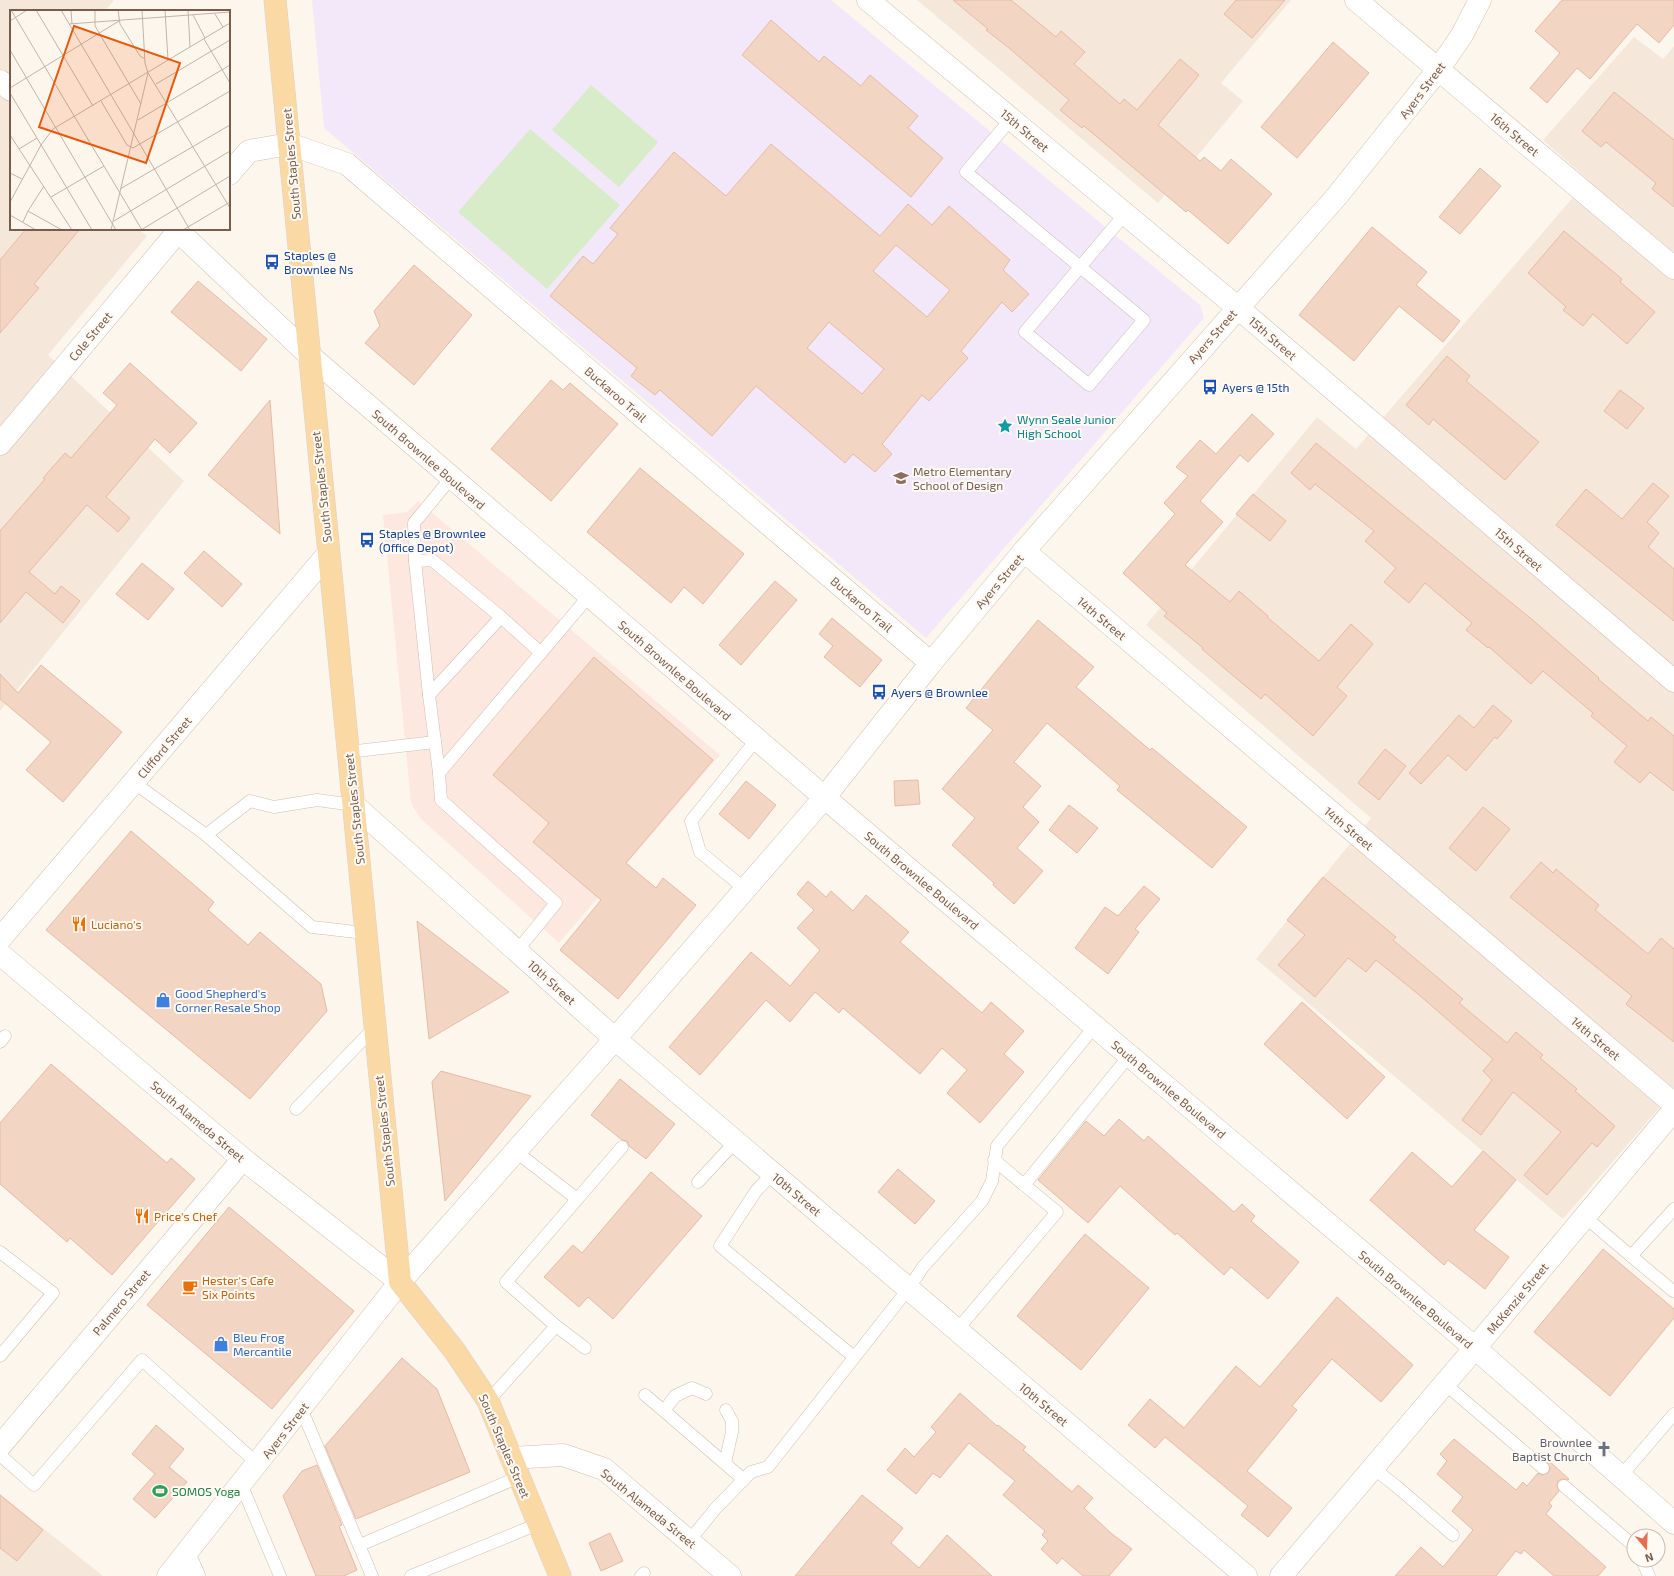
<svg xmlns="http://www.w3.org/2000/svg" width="1674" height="1576" viewBox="0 0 1674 1576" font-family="'Exo 2',sans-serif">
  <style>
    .residential { fill: #f5e8da }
    .commercial { fill: #fde8e0 }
    .education { fill: #f3e8fa }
    .green { fill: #d8ecc9 }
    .building { fill: #f3d5c3; stroke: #e6bba3; fill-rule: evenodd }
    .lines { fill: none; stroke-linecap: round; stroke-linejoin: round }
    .lane-casing { stroke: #d1beb0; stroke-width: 13 }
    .street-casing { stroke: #d1beb0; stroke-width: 23 }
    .secondary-casing { stroke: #d6c0b0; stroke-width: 23 }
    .primary-casing { stroke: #dad1cd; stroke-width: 23 }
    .lane { stroke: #fff; stroke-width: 12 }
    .street { stroke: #fff; stroke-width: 22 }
    .secondary { stroke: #fff; stroke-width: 22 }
    .primary { stroke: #fbd9a5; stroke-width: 22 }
    .labels { text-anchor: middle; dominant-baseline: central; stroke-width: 4; stroke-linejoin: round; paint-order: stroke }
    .street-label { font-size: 12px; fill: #7a5c4d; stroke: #fffaf3 }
    .transit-label { font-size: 12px; fill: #164399; stroke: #fffaf3; text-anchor: start }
    .culture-label { font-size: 12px; fill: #0d838f; stroke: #fffaf3; text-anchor: start }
    .education-label { font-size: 12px; fill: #785e54; stroke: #fffaf3; text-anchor: start }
    .food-label { font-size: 12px; fill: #c56008; stroke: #fffaf3; text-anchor: start }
    .shop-label { font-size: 12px; fill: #366cbe; stroke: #fffaf3; text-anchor: start }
    .worship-label { font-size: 12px; fill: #5b616d; stroke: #fffaf3; text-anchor: end }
    .leisure-label { font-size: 12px; fill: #27864d; stroke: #fffaf3; text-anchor: start }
    .inset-road { fill: none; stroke: #c5b3a7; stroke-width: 1 }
    .view { fill: #e8590c; fill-opacity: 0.15; stroke: #e8590c; stroke-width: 2 }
    .inset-edge { fill: none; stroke: #7a5c4d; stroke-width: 2 }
  </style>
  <rect width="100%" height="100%" fill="#fdf6ec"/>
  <g class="residential">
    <path d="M0 0H114L105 11H11V229H138L147 236 48 355 184 481 0 711Z"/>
    <path d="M917 0H1291L1221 83 1243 101 1158 203Z"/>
    <path d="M1634 37 1663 59 1674 46V1091L1563 1219 1256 959 1371 818 1146 625 1317 417 1356 449 1588 180 1543 140Z"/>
    <path d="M0 1494 103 1576H0Z"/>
  </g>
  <path class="commercial" d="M418 501 720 755 559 943 420 818 411 803 383 515 407 512Z"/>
  <path class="education" d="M312 0H831L1200 305 1204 318 926 638 324 128Z"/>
  <g class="green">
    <path d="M591 85 658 142 619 187 552 130Z"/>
    <path d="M530 129 620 205 547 289 458 212Z"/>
  </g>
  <g class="building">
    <path d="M953 0H1011L1056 37 1061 31 1085 52 1074 64 1120 104 1124 99 1137 110 1180 59 1199 75 1158 125 1200 161 1204 157 1221 171 1231 159 1272 194 1228 244 1188 210 1186 212 1084 126 1082 128 1060 110 1069 100 1009 48 986 30 988 29Z"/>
    <path d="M1236 0H1285L1252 38 1224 14Z"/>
    <path d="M1562 0H1674V25L1659 43 1637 24 1590 79 1577 68 1547 103 1530 88 1560 53 1535 31Z"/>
    <path d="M771 20 819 62 824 56 861 86 870 75 918 116 908 128 943 158 911 197 742 55Z"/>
    <path d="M1333 42 1369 73 1297 158 1261 127Z"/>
    <path d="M1614 92 1674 140V207L1652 189 1656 183 1606 142 1601 147 1582 131Z"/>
    <path d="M771 144 880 236 908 204 932 225 949 206 1010 260 1003 270 1029 294 1012 312 1002 302 961 351 968 358 929 401 922 395 882 444 892 454 875 472 853 454 845 463 756 386 712 436 660 390 655 395 631 376 637 368 550 296 583 256 593 264 618 234 610 228 674 152 726 196ZM896 245 950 290 927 317 873 271ZM829 322 884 369 862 394 807 348Z"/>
    <path d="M1480 168 1501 186 1460 234 1439 217Z"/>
    <path d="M1372 227 1427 272 1416 285 1460 321 1443 342 1399 306 1354 361 1299 315Z"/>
    <path d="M26 229H80L34 284 39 288 0 333V260Z"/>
    <path d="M1564 231 1622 279 1620 282 1655 312 1627 344 1593 314 1583 326 1563 310 1566 307 1528 273Z"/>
    <path d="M414 265 472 315 414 385 365 343 380 326 374 311Z"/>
    <path d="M198 281 267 339 241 371 171 312Z"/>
    <path d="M1447 356 1470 376 1466 381 1539 442 1505 480 1433 419 1429 425 1406 405Z"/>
    <path d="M130 363 197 423 170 453 155 439 106 497 130 518 118 532 87 505 29 572 55 594 61 586 80 601 63 623 26 592 0 623V531L45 479 43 478 65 453 71 458 117 405 103 393Z"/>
    <path d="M551 380 563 390 570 383 618 424 551 501 491 449Z"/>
    <path d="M1620 390 1644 408 1627 429 1604 411Z"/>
    <path d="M270 400 280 534 208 475Z"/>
    <path d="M1252 414 1274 434 1248 462 1240 455 1200 501 1223 522 1185 565 1230 602 1239 591 1268 616 1267 617 1319 661 1351 624 1373 644 1337 687 1347 696 1313 736 1265 694 1261 699 1224 668 1202 649 1203 648 1164 616 1167 613 1123 573 1175 514 1164 503 1188 476 1176 467 1200 440 1216 454Z"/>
    <path d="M1316 443 1535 622 1599 678 1598 679 1648 721 1651 717 1674 736V791L1650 772 1640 783 1614 762 1627 746 1591 716 1593 713 1543 671 1531 684 1489 647 1488 648 1466 630 1472 623 1425 583 1409 603 1384 582 1396 568 1365 541 1374 531 1315 484 1310 490 1291 473Z"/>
    <path d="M640 468 744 554 703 604 684 587 671 603 587 532Z"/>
    <path d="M1653 483 1669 496 1647 522 1659 533 1648 547 1674 569V621L1556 525 1586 489 1622 519Z"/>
    <path d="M1253 494 1286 521 1270 541 1236 514Z"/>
    <path d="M204 551 242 584 222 607 184 573Z"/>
    <path d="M142 563 174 589 148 620 116 594Z"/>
    <path d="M775 581 797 600 741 665 719 645Z"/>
    <path d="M832 618 882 660 860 687 824 657 833 646 819 634Z"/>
    <path d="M1038 620 1094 667 1076 687 1150 750 1152 748 1247 827 1212 868 1117 790 1120 786 1047 723 1014 762 1041 786 1023 807 1039 822 1017 848 1043 871 1014 904 993 885 994 883 952 845 975 818 942 789 993 730 966 708Z"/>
    <path d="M594 657 713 760 626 863 656 888 663 878 696 905 618 999 560 950 601 900 533 842 549 823 493 775Z"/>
    <path d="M41 665 122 732 63 802 26 770 51 742 0 699V674L18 693Z"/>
    <path d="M1493 705 1512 721 1497 739 1495 737 1466 771 1448 755 1421 784 1409 773 1459 715 1474 728Z"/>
    <path d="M1385 749 1406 766 1379 800 1358 783Z"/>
    <path d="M918 780 920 804 895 806 894 781Z"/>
    <path d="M746 781 776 805 749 839 719 814Z"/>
    <path d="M1069 805 1098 828 1077 853 1049 830Z"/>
    <path d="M1483 807 1510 829 1476 871 1449 848Z"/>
    <path d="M131 831 214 902 208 910 248 945 260 932 321 984 327 1011 250 1099 46 930Z"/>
    <path d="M1541 862 1553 873 1556 869 1599 905 1595 910 1648 954 1661 938 1674 949V1042L1626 1004 1632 996 1510 897Z"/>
    <path d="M1323 877 1396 937 1393 940 1463 999 1459 1003 1507 1043 1516 1032 1543 1055 1540 1058 1577 1089 1575 1091 1615 1126 1597 1147 1592 1143 1547 1195 1524 1175 1561 1132 1513 1092 1481 1135 1462 1120 1492 1080 1483 1071 1493 1059 1418 994 1376 960 1366 972 1348 958 1315 997 1278 965 1305 935 1287 920Z"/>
    <path d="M808 881 826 897 831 891 853 911 866 895 909 932 900 942 982 1013 991 1002 1024 1031 1004 1054 1024 1072 980 1123 947 1093 967 1070 942 1048 920 1074 843 1008 839 1013 815 992 790 1022 766 1000 700 1075 669 1047 751 952 790 986 820 950 797 928 814 910 797 894Z"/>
    <path d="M1144 886 1160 899 1135 929 1139 932 1108 974 1075 948 1105 907 1118 916Z"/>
    <path d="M417 921 509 992 429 1039Z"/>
    <path d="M1302 1002 1385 1077 1347 1119 1264 1044Z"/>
    <path d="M51 1064 167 1163 171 1158 195 1179 112 1275 70 1238 67 1242 0 1184V1123Z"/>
    <path d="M441 1071 531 1096 445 1201 432 1082Z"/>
    <path d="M620 1079 675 1124 646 1159 629 1146 627 1141 622 1140 591 1115Z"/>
    <path d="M1119 1119 1144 1141 1148 1136 1234 1212 1242 1204 1255 1216 1251 1221 1299 1262 1268 1299 1231 1267 1224 1275 1177 1233 1175 1235 1120 1186 1088 1223 1038 1180 1086 1121 1104 1136Z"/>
    <path d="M1483 1151 1516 1180 1474 1230 1509 1257 1485 1289 1448 1260 1444 1265 1370 1200 1412 1152 1452 1187Z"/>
    <path d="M898 1169 935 1201 915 1224 878 1192Z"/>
    <path d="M651 1172 702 1216 613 1319 588 1297 579 1307 544 1277 573 1245 582 1253Z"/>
    <path d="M229 1207 354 1311 272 1409 147 1305Z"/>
    <path d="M1085 1234 1149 1288 1081 1370 1017 1316Z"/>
    <path d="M1603 1249 1674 1309V1318L1610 1396 1534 1332Z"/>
    <path d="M1337 1297 1413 1365 1381 1402 1332 1359 1292 1406 1297 1410 1247 1471 1292 1508 1268 1537 1241 1515 1248 1506 1165 1437 1155 1448 1128 1425 1150 1399 1184 1428 1236 1366 1260 1387Z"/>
    <path d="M402 1358 437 1389 470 1472 356 1519 325 1446Z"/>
    <path d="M960 1393 997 1426 998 1425 1026 1447 1023 1450 1072 1492 1078 1485 1093 1498 1084 1508 1112 1534 1132 1549 1109 1576H1083L1062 1558 1057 1564 1041 1549 1048 1541 1042 1535 1045 1531 1003 1495 1015 1481 969 1443 940 1478 933 1473 916 1494 887 1470 905 1448 914 1457 936 1432 931 1427Z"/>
    <path d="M156 1425 184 1449 169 1467 187 1482 155 1518 133 1499 155 1474 132 1454Z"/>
    <path d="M1454 1439 1516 1490 1523 1482 1527 1486 1538 1473 1542 1475 1548 1473 1550 1469 1547 1462 1549 1461 1569 1479 1568 1480 1562 1479 1558 1481 1557 1485 1559 1491 1549 1503 1552 1506 1546 1514 1606 1567 1598 1576H1554L1524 1550 1521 1554 1516 1551 1496 1576H1395L1421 1547 1443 1567 1473 1530 1452 1511 1463 1497 1437 1474 1447 1461 1440 1454Z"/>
    <path d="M317 1465 342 1525 339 1526 357 1570 344 1576H316L283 1496 302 1471Z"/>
    <path d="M0 1495 43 1530 17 1561 0 1548Z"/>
    <path d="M862 1495 903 1528 891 1543 919 1568 947 1535 992 1576H795Z"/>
    <path d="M610 1533 623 1561 601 1571 589 1543Z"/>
  </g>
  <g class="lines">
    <g class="lane-casing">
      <g id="lane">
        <path d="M1011 119 966 172 1144 320 1089 385 1025 332 1125 214"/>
        <path d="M415 561 429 695"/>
        <path d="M501 617 541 653"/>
        <path d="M348 752 435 742"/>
        <path d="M439 773 429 695 501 617 432 560 415 561 414 523 451 478"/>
        <path d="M133 782 206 835"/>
        <path d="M354 805 317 800 274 807 250 801 206 835 312 927 365 933"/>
        <path d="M745 889 700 852 691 821 756 740"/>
        <path d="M517 951 556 903 441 800 439 773 589 596"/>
        <path d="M0 1042 5 1036"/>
        <path d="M296 1109 374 1028"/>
        <path d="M515 1151 577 1199"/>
        <path d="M773 1173 756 1191 720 1246 854 1357"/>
        <path d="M698 1182 736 1141"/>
        <path d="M1024 1185 1129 1056"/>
        <path d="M1585 1217 1631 1256 1674 1209"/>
        <path d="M0 1252 53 1293 0 1356"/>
        <path d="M1631 1256 1673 1291 1674 1290"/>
        <path d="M556 1326 585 1348"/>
        <path d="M957 1330 1057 1212 994 1160"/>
        <path d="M1445 1384 1543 1468"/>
        <path d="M706 1394 692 1388 675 1396 664 1411 744 1480"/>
        <path d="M645 1395 664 1411"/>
        <path d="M488 1401 556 1326 506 1282 622 1147"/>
        <path d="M301 1408 372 1576"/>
        <path d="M0 1455 34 1485 142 1360 258 1464"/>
        <path d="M725 1463 732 1432V1421L726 1410"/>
        <path d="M1373 1468 1396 1486 1453 1535"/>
        <path d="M1621 1476 1674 1414"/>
        <path d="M241 1484 280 1576"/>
        <path d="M1564 1486 1634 1546"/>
        <path d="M689 1541 716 1508 751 1472 768 1467 909 1288 923 1267 982 1201 992 1181 997 1146 1095 1026"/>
        <path d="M360 1545 519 1477"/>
        <path d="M1642 1560 1649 1576"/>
        <path d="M411 1576 538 1524"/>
        <path d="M641 1576 644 1573"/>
      </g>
    </g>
    <g class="street-casing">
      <g id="street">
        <path d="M868 0 1237 307 1674 681"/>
        <path d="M1356 0 1674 268"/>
        <path d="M0 81 11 90"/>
        <path d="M229 174 249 151 289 144 347 164 931 663"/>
        <path d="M176 229 309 355"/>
        <path d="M0 444 180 229"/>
        <path d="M1024 551 1674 1104"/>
        <path d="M354 805 615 1039 1246 1576"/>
        <path d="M0 939 328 554"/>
        <path d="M0 1446 243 1159"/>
        <path d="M511 1458 563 1455 604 1469 730 1576"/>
        <path d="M185 1556 194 1576"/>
        <path d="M1281 1576 1475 1348 1674 1110"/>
      </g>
    </g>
    <g class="secondary-casing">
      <g id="secondary">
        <path d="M309 355 852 821 1475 1348 1674 1523"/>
        <path d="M0 954 243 1159 400 1282"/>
        <path d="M168 1576 400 1282 615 1039 800 826 824 798 931 663 1024 551 1337 196 1438 70 1462 35 1480 0"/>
      </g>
    </g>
    <g class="primary-casing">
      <path id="primary" d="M275 0 400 1282 454 1350 488 1401 560 1576"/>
    </g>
    <use href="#lane" class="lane"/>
    <use href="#street" class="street"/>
    <use href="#secondary" class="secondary"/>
    <use href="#primary" class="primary"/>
  </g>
  <defs>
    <g id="bus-bare" transform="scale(1.2)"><path d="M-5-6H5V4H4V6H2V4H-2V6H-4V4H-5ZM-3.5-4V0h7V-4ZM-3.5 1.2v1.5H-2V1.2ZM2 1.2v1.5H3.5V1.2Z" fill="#1a4fb4" stroke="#fffaf3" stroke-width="2.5" paint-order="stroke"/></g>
    <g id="sight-bare" transform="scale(1.2)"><path d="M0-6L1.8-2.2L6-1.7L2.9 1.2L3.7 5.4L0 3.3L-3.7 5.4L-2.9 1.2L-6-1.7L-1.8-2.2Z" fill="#0f9aa8" stroke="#fffaf3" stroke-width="2.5" paint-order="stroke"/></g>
    <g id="school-bare" transform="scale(1.2)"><path d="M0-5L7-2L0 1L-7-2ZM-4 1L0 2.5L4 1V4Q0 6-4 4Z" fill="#8d6e63" stroke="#fffaf3" stroke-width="2.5" paint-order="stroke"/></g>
    <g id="restaurant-bare" transform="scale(1.2)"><path d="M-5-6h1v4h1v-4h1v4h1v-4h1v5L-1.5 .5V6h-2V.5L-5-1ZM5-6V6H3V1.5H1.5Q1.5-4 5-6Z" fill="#e8710a" stroke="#fffaf3" stroke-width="2.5" paint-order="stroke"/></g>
    <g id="shop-bare" transform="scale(1.2)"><path d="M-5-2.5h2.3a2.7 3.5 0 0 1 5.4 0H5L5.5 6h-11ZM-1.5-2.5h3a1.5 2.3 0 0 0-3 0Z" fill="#3f7fe0" stroke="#fffaf3" stroke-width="2.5" paint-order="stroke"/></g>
    <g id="cafe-bare" transform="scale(1.2)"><path d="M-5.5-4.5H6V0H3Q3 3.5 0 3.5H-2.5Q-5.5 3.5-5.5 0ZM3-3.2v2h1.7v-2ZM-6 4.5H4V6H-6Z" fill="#e8710a" stroke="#fffaf3" stroke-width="2.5" paint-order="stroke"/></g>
    <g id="church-bare" transform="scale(1.2)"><path d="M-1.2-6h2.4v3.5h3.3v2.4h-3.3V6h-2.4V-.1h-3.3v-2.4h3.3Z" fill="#6b7280" stroke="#fffaf3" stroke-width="2.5" paint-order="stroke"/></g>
    <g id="stadium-bare" transform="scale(1.2)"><path d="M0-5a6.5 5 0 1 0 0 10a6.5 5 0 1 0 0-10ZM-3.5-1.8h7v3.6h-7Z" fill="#2e9e5b" stroke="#fffaf3" stroke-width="2.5" paint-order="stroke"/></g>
  </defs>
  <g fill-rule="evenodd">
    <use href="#bus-bare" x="272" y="262"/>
    <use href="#bus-bare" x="1210" y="387"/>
    <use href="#sight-bare" x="1005" y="426"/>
    <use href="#school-bare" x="901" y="478"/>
    <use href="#bus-bare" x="367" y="540"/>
    <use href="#bus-bare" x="879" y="692"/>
    <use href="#restaurant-bare" x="79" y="924"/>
    <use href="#shop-bare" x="163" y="1000"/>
    <use href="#restaurant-bare" x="142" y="1216"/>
    <use href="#cafe-bare" x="190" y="1287"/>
    <use href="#shop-bare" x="221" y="1344"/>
    <use href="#church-bare" x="1604" y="1449"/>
    <use href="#stadium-bare" x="160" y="1491"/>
  </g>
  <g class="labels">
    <g class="street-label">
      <text transform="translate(1422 90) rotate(-53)">Ayers Street</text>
      <text transform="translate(1025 130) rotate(40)">15th Street</text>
      <text transform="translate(1515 134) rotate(40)">16th Street</text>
      <text transform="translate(291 164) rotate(-95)">South Staples Street</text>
      <text transform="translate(90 336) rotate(-50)">Cole Street</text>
      <text transform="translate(1212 336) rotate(-49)">Ayers Street</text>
      <text transform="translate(1273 338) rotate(41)">15th Street</text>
      <text transform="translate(616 394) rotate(41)">Buckaroo Trail</text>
      <text transform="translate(429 459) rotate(41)">South Brownlee Boulevard</text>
      <text transform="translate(321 487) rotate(-96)">South Staples Street</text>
      <text transform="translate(1519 549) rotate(41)">15th Street</text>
      <text transform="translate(999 581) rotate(-50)">Ayers Street</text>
      <text transform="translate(862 604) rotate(41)">Buckaroo Trail</text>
      <text transform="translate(1102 618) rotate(40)">14th Street</text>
      <text transform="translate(675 670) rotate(41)">South Brownlee Boulevard</text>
      <text transform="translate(164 747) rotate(-50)">Clifford Street</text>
      <text transform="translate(354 809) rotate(-96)">South Staples Street</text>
      <text transform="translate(1349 828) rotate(40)">14th Street</text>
      <text transform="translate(922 880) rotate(40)">South Brownlee Boulevard</text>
      <text transform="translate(552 982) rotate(42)">10th Street</text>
      <text transform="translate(1596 1038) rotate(40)">14th Street</text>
      <text transform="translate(1169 1089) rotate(40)">South Brownlee Boulevard</text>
      <text transform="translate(198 1121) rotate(40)">South Alameda Street</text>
      <text transform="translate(384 1131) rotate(-96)">South Staples Street</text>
      <text transform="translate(797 1194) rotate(40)">10th Street</text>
      <text transform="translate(1517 1298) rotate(-50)">McKenzie Street</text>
      <text transform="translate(1416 1299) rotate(40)">South Brownlee Boulevard</text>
      <text transform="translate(121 1302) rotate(-50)">Palmero Street</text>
      <text transform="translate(1044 1404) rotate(40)">10th Street</text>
      <text transform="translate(285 1430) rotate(-52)">Ayers Street</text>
      <text transform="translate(505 1446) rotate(67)">South Staples Street</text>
      <text transform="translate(649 1508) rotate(39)">South Alameda Street</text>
    </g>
    <g class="transit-label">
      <text x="284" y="255">Staples @<tspan x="284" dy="14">Brownlee Ns</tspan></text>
      <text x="1222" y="387">Ayers @ 15th</text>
      <text x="379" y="533">Staples @ Brownlee<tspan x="379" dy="14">(Office Depot)</tspan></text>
      <text x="891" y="692">Ayers @ Brownlee</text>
    </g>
    <g class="culture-label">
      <text x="1017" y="419">Wynn Seale Junior<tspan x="1017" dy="14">High School</tspan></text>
    </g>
    <g class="education-label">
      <text x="913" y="471">Metro Elementary<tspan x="913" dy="14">School of Design</tspan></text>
    </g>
    <g class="food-label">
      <text x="91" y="924">Luciano's</text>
      <text x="154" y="1216">Price's Chef</text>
      <text x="202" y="1280">Hester's Cafe<tspan x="202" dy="14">Six Points</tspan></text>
    </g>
    <g class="shop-label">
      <text x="175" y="993">Good Shepherd's<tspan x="175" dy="14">Corner Resale Shop</tspan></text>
      <text x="233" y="1337">Bleu Frog<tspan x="233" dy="14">Mercantile</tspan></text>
    </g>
    <g class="worship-label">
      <text x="1592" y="1442">Brownlee<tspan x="1592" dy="14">Baptist Church</tspan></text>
    </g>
    <g class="leisure-label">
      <text x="172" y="1491">SOMOS Yoga</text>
    </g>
  </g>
  <g transform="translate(10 10)">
    <rect width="220" height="220" fill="#fdf6ec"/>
    <path class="inset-road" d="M1 0 132 220M26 0 83 96M51 0 124 124M61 0 62 14M85 0V16L131 94M108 0 110 14 130 46 135 49M155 0 158 50M178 0 180 37M205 4 213 17M183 5 195 28M0 11 17 0M59 14 220 2M194 29 220 73M0 40 106 220M138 63 220 198M146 74 220 30M0 78 109 11M0 83 82 220M91 91 117 135 123 138 220 81M128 110 220 55M124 124 180 220M0 125 62 220M9 139 27 128M0 163 12 169M110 179 220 115M41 187 94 156M0 192 31 135 43 119 220 13M18 201 34 176M0 205 26 220M104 211 220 141M13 212 18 201 52 220M101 220 138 63 135 53 132 0M131 220 220 166M173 220 220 192"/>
    <path class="view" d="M64 16 170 53 136 153 29 117Z"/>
    <rect width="220" height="220" class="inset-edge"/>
  </g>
  <g transform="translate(1646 1548) rotate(161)"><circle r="19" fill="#fffaf3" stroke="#cabbb1"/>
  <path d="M0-3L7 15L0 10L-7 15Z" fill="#e76f51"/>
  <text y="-6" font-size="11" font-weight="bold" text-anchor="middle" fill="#7a5c4d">N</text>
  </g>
</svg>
